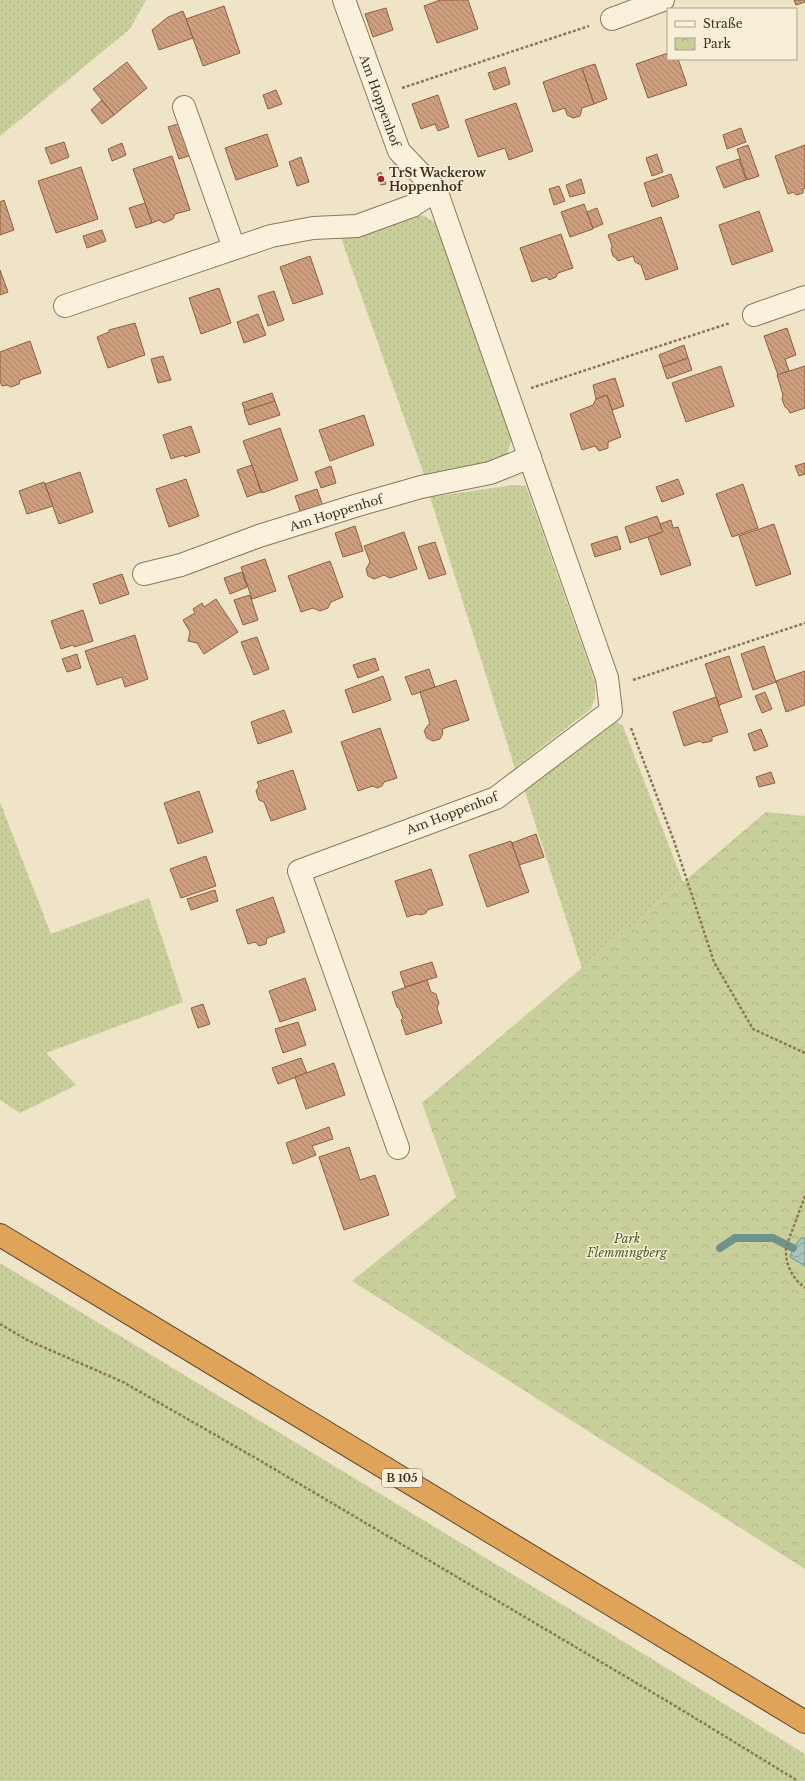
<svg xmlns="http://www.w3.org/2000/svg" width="805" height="1781" viewBox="0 0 805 1781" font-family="'Libre Baskerville',serif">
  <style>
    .grass { fill: url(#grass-dots) }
    .park { fill: url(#park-crowns) }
    .water { fill: url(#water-waves); stroke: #6f938a }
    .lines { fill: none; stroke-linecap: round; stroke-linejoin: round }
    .stream { stroke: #6f938a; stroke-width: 8 }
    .building { fill: url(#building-back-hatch); stroke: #8d5f41 }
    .minor-casing { stroke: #8d765c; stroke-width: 24 }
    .highway-casing { stroke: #5b4430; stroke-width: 24 }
    .path { stroke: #8d765c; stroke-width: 2.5; stroke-dasharray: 3 2; stroke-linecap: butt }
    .minor { stroke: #faf1dc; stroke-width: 22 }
    .highway { stroke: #e0a458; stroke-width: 22 }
    .poi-dot { fill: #9e2a2b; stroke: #f7eed8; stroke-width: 1.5 }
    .labels { text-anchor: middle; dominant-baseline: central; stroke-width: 3; stroke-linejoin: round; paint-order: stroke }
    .shield { fill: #f7eed8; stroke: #756857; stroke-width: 1 }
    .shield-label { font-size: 11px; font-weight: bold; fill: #3d2e20 }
    .street-label { font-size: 12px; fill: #3d2e20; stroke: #f7eed8 }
    .poi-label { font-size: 12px; font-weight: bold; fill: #3d2e20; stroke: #f7eed8; text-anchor: start }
    .park-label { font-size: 12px; font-style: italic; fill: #4d5a26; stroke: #f7eed8 }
  </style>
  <defs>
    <pattern id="grass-dots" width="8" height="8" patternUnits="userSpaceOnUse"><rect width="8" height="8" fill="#c9cf9b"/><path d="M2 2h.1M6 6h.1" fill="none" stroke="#aeb285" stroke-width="1.8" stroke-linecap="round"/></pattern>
    <pattern id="park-crowns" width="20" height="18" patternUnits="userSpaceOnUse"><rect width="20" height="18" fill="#c9cf9b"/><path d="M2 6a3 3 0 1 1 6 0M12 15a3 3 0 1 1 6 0" fill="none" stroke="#aeb285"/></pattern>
    <pattern id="water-waves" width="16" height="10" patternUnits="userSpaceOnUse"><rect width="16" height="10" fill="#a9c4bc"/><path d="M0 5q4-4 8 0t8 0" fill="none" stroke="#8ba098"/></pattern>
    <pattern id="building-back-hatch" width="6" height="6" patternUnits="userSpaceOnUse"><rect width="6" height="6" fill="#cf9f7d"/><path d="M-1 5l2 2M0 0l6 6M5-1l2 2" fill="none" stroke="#a98266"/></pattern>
  </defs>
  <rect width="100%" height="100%" fill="#f0e4c8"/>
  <g class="grass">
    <path d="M0 0H146L130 29 0 136Z"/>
    <path d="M422 215 438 224 512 440 506 456 497 464 426 480 340 235 373 232Z"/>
    <path d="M513 485 526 486 595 682V698L591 709 515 768 430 497Z"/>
    <path d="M613 719 623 726 683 882 582 968 523 786Z"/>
    <path d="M0 802 51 934 149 898 183 1002 46 1053 76 1085 20 1113 0 1100Z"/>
    <path d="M0 1263 639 1651 805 1754V1781H0Z"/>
  </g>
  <path class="park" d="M766 812 805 816V1569L352 1281 456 1197 422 1103Z"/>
  <path class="water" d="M801 1238H805V1266L790 1257 793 1248Z"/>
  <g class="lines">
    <path class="stream" d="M720 1248 735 1238H773L793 1248"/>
  </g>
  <g class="building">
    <path d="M440 0H468L478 29 437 43 424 6Z"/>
    <path d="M794 0H805V2L796 5Z"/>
    <path d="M224 6 240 53 203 66 186 19Z"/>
    <path d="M386 8 393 30 373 37 365 14Z"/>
    <path d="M183 11 193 38 159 50 152 30 168 17Z"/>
    <path d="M668 53V59H678L687 85 648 98 636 64Z"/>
    <path d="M127 62 147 88 114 115 93 89Z"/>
    <path d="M595 64 607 99 594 104 582 68Z"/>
    <path d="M505 67 510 84 494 90 488 73Z"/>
    <path d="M582 68 594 104 582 108 580 116 573 118 567 115 565 108 553 112 543 82Z"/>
    <path d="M276 90 282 104 268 109 263 95Z"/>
    <path d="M438 95 449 127 438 131 435 124 421 129 412 104Z"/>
    <path d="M102 100 114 115 102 124 91 110Z"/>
    <path d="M516 103 533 151 509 160 505 148 478 157 465 120Z"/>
    <path d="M181 123 192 155 179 159 168 127Z"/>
    <path d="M741 128 746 142 727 149 723 135Z"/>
    <path d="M267 134 278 166 236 180 225 148Z"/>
    <path d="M64 142 69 157 51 164 45 148Z"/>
    <path d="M122 143 126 155 112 161 108 149Z"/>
    <path d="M748 145 759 176 747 180 737 149Z"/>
    <path d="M805 145V188L803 189V193L796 195 794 192 788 194 775 156Z"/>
    <path d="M657 154 663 172 652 176 646 158Z"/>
    <path d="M172 156 190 210 175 214 173 219 164 223 159 220 152 223 133 169Z"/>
    <path d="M301 157 309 182 297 186 289 162Z"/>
    <path d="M739 159 746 180 724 188 716 167Z"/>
    <path d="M81 167 98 219 56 233 38 181Z"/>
    <path d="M381 172 386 184 381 185 377 174Z"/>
    <path d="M671 174 679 197 652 207 644 183Z"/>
    <path d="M581 179 585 193 570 197 566 185Z"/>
    <path d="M559 186 565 201 554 205 549 189Z"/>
    <path d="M4 200 14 230 0 235V202Z"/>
    <path d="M145 203 152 223 136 228 129 208Z"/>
    <path d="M584 204 593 229 570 237 561 212Z"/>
    <path d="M597 208 603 224 593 228 587 212Z"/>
    <path d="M759 211 773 251 732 265 719 225Z"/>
    <path d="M661 217 678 269 646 280 641 265 635 262 633 256 618 261 616 258 613 256 611 249 612 246 608 235Z"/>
    <path d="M102 230 106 241 87 248 83 236Z"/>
    <path d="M561 234 573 268 558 273 556 277 549 280 547 277 532 282 520 248Z"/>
    <path d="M310 256 323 294 293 304 280 267Z"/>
    <path d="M0 270 8 292 0 295Z"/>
    <path d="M219 288 231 323 201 334 189 298Z"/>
    <path d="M274 291 284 320 268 326 258 296Z"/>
    <path d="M258 314 266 335 244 343 237 322Z"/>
    <path d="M135 323 145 355 108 368 97 337 109 332V330Z"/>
    <path d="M787 328 796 355 785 359 789 371 778 375 764 336Z"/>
    <path d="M30 341 41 373 20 380 19 384 11 387 7 385 2 386 0 381V352Z"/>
    <path d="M684 345 688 358 663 367 659 355Z"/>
    <path d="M163 356 171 380 158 383 151 359Z"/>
    <path d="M688 358 692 370 667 379 663 367Z"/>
    <path d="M721 366 734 406 686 422 672 383Z"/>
    <path d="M805 366V408L790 413 788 409 785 407 782 399 783 395 777 375Z"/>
    <path d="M615 378 624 406 612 410 607 395 596 399 593 385Z"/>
    <path d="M272 393 275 401 245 411 242 403Z"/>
    <path d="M607 395 621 437 608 442V448L599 451 595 446 582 450 570 414 593 405 596 399Z"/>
    <path d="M275 401 280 415 249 425 244 411Z"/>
    <path d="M364 415 374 445 330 461 319 430Z"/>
    <path d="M191 426 200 452 185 457 184 455 171 459 163 435Z"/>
    <path d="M280 428 298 480 262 493 243 441Z"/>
    <path d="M805 463V474L799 476 795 466Z"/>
    <path d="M252 465 261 492 247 497 237 470Z"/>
    <path d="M331 466 336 483 321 488 315 472Z"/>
    <path d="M80 472 93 512 59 524 45 484Z"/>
    <path d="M186 479 199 516 169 527 156 489Z"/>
    <path d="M678 479 684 494 662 502 656 487Z"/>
    <path d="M44 482 53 506 27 514 19 491Z"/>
    <path d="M743 484 758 528 732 537 716 494Z"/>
    <path d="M317 489 324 509 302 517 295 496Z"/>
    <path d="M657 516 663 532 630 543 625 527Z"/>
    <path d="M671 520 673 528 678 527 691 565 661 575 648 537 663 532 660 524Z"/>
    <path d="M774 524 791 574 756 586 739 536Z"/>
    <path d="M355 526 363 551 343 557 335 533Z"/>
    <path d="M404 532 417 569 390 578 384 575 374 579 368 576 366 569 370 562 364 546Z"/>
    <path d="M617 536 621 549 595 557 591 544Z"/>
    <path d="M435 542 446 574 429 579 418 547Z"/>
    <path d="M265 559 276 591 252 599 241 567Z"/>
    <path d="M330 561 343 597 331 602 328 608 320 611 313 608 301 612 288 576Z"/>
    <path d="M242 572 247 587 230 594 224 578Z"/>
    <path d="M122 574 129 594 100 604 93 584Z"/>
    <path d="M250 595 258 620 243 625 234 600Z"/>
    <path d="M216 599 238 632 204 654 197 643 188 641 190 632 183 620 195 613 193 609 202 603 204 607Z"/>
    <path d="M83 610 93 641 74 647 73 645 61 649 51 621Z"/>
    <path d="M135 635 148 679 125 687 122 677 97 685 85 651Z"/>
    <path d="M257 637 269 669 254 675 241 642Z"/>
    <path d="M764 646 776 682 753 690 741 654Z"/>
    <path d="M77 654 81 668 67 672 62 659Z"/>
    <path d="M729 656 742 697 719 705 705 664Z"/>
    <path d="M375 658 379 670 358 678 353 665Z"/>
    <path d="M429 669 435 687 412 695 405 677Z"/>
    <path d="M805 671V705L786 712 776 681Z"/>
    <path d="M383 676 391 700 353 713 345 690Z"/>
    <path d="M456 680 469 720 442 729 443 733 440 739 433 741 427 738 424 731 428 725 430 724 420 692Z"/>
    <path d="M765 692 772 709 762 713 755 696Z"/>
    <path d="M716 697 728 732 712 737V741L703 743 700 741 684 746 673 712Z"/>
    <path d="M284 710 292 732 258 744 251 722Z"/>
    <path d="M380 728 397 778 384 782 382 786 377 788 373 786 358 791 341 742Z"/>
    <path d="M761 729 768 746 754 751 748 734Z"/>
    <path d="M293 770 306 809 271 821 264 802 259 800 256 791 259 786 257 782Z"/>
    <path d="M771 772 775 783 759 787 756 777Z"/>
    <path d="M199 791 213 832 178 844 164 803Z"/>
    <path d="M536 834 544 857 519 865 512 843Z"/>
    <path d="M511 841 529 892 487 907 469 855Z"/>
    <path d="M206 856 216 886 181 898 170 869Z"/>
    <path d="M431 869 443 905 427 910 426 913 421 915 417 914 407 917 395 881Z"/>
    <path d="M215 890 218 901 191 910 187 899Z"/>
    <path d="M273 897 285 932 267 938 266 944 259 946 255 942 248 944 236 910Z"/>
    <path d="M432 962 437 977 405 987 400 972Z"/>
    <path d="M305 978 316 1010 280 1022 269 991Z"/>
    <path d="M427 980 431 992 436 994 439 1003 437 1008 442 1023 406 1035 401 1020 403 1018 399 1008 397 1007 392 992Z"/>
    <path d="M203 1004 210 1024 198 1028 191 1008Z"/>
    <path d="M298 1022 306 1045 283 1053 275 1029Z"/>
    <path d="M301 1058 307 1073 278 1084 272 1068Z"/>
    <path d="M334 1063 345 1095 306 1109 295 1077Z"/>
    <path d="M329 1127 333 1139 312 1146 316 1155 293 1164 286 1143Z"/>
    <path d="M349 1147 360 1180 375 1175 389 1215 344 1230 319 1157Z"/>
  </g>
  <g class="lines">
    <g class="minor-casing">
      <g id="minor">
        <path id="s1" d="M344 0 399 151 436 190 607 678 611 711 496 798 299 871 398 1148"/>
        <path d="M612 19 663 0"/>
        <path d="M184 107 234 248"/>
        <path d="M65 306 271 236 313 228 357 226 412 206 436 190"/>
        <path d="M754 315 805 297"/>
        <path id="s2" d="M144 574 181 565 259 536 358 505 421 487 490 473 530 457"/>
      </g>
    </g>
    <g class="highway-casing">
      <path id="highway" d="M0 1235 805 1722"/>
    </g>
    <g class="path">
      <path d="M402 88 589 26"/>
      <path d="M531 388 730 323"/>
      <path d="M633 680 805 623"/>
      <path d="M631 728 674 841 714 962 753 1029 805 1053"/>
      <path d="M805 1196 786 1247C785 1264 792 1278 805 1288"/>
      <path d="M0 1324 27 1340 123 1382 259 1460 672 1704 798 1781"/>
    </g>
    <use href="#minor" class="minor"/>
    <use href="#highway" class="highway"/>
  </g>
  <circle class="poi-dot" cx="381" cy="179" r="4"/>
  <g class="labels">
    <rect class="shield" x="382" y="1469" width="40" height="18" rx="3"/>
    <g class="shield-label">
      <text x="402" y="1478">B 105</text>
    </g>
    <g class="street-label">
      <text stroke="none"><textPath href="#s1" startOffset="107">Am Hoppenhof</textPath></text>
      <text stroke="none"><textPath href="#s2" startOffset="202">Am Hoppenhof</textPath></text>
      <text transform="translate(452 813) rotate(-21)">Am Hoppenhof</text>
    </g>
    <g class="poi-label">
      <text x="389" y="172">TrSt Wackerow<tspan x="389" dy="14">Hoppenhof</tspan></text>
    </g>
    <g class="park-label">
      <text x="627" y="1238">Park<tspan x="627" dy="14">Flemmingberg</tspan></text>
    </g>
  </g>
  <rect x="667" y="8" width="130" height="52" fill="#f7eed8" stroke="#ada18e"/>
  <rect x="675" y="21" width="20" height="6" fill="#faf1dc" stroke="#ada18e"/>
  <text x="703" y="28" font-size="12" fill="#3d2e20">Straße</text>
  <rect x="675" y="38" width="20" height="12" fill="url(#park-crowns)" stroke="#ada18e"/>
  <text x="703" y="48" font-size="12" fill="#3d2e20">Park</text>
</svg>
